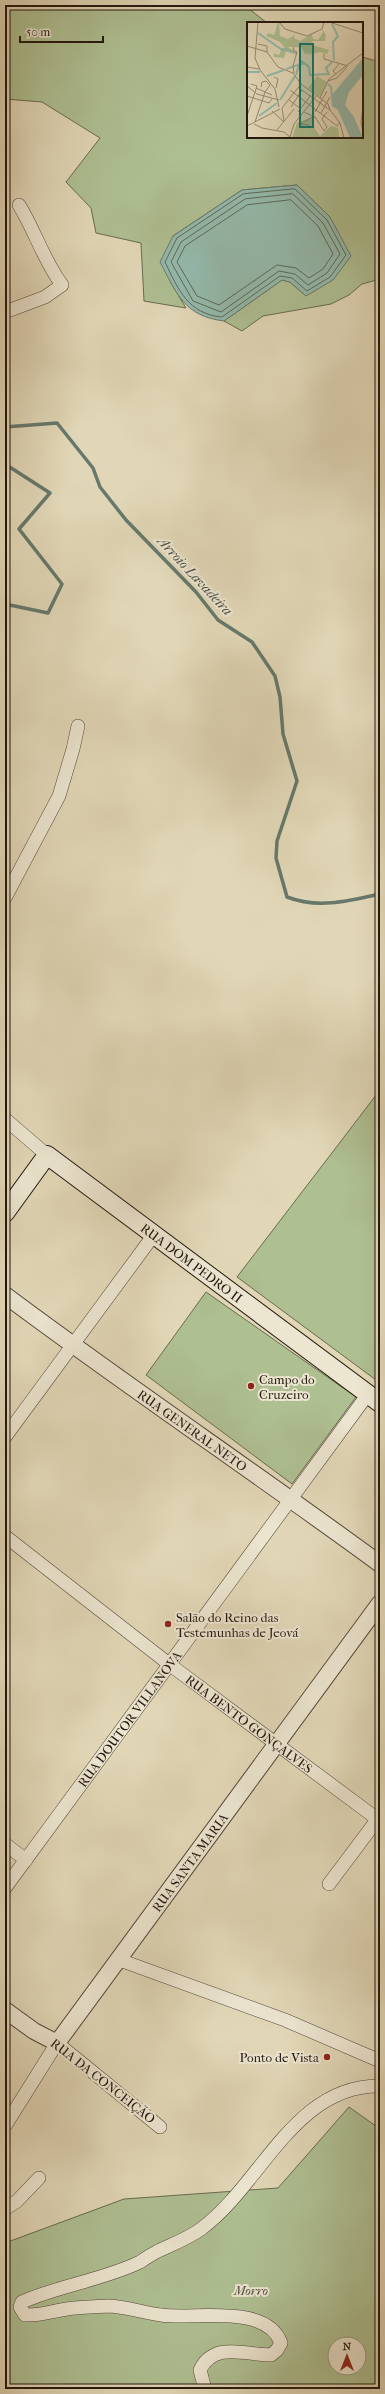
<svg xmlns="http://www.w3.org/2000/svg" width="385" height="2394" viewBox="0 0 385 2394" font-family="'IM FELL French Canon',serif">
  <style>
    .green { fill: #aebf92; stroke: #686b50; fill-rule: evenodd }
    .water { fill: #94baac; stroke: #66796c }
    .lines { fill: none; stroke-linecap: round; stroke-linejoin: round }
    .shore { stroke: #5b685c; stroke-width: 1 }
    .stream { stroke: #66796c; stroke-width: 3.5 }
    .minor-casing { stroke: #524738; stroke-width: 14 }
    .tertiary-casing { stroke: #524738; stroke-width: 18 }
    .secondary-casing { stroke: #22170d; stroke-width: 20 }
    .minor { stroke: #ece5d0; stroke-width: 13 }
    .tertiary { stroke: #ece5d0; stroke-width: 16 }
    .secondary { stroke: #ece5d0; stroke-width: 18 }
    .poi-dot { fill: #8f2418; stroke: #ece5d0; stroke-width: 1.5 }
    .labels { text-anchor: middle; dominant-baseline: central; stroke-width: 4; stroke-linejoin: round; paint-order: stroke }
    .street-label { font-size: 13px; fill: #22170d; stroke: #ece5d0 }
    .poi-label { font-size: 13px; fill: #22170d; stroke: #ece5d0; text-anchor: start }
    .park-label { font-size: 13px; font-style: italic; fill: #4c4935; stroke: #ece5d0 }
    .water-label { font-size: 14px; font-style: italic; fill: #4a5045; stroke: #ece5d0 }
    .inset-river { fill: none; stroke: #94baac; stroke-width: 2 }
    .inset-road { fill: none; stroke: #958a73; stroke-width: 1 }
    .view { fill: #0f766e; fill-opacity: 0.15; stroke: #0f766e; stroke-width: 2 }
    .inset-edge { fill: none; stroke: #22170d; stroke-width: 2 }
  </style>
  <rect width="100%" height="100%" fill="#e1d7b7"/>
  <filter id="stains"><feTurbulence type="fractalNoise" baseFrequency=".005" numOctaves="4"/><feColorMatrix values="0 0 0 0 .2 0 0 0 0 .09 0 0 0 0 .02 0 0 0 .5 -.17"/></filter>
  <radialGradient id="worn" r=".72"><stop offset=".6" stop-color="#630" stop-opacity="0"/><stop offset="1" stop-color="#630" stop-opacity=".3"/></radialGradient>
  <g class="green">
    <path d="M5 5H250L248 8 267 23H248V137H362V57L380 62V279L362 284 349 295 331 304 263 316 242 331 224 321 282 280 290 282 306 296 330 217 297 185 242 190 173 236 171 283 186 308 144 301 141 243 96 233 91 208 66 182 100 138 42 102 5 99Z"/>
    <path d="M380 1090V1383L237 1277Z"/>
    <path d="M206 1292 356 1397 292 1484 146 1375Z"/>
    <path d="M349 2107 380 2129V2389H5V2243L124 2199 278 2188ZM335 2344H359V2368H335Z"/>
  </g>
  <path class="water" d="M297 185 330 217 351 256 333 280 306 296 290 282 282 280 224 321C184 316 177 294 160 262L173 236 242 190Z"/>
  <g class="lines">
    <g class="shore">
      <path d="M295 189 327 220 346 255 330 277 307 291 292 278 280 276 222 317C188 314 178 289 165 262L177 238 243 194Z"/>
      <path d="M293 194 323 223 340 254 327 273 308 285 295 274 279 271 221 312 193 301 171 262 181 242 245 199Z"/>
      <path d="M291 200 318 226 333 254 323 269 309 278 296 268 277 265 219 305 197 296 177 262 185 246 247 205Z"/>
    </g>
    <g class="stream">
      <path d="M5 427 57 423 93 468 100 487 126 520 196 592 218 620 252 642 275 676 280 697 283 734 297 781 277 841 276 858 287 897C318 909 349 901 380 894"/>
      <path d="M5 464 50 493 19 529 62 584 48 613 5 604"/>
    </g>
    <g class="minor-casing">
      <g id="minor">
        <path d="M5 312 45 297 62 285C44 261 35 231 19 205"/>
        <path d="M5 898 59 796 73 749 78 726"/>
        <path d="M5 1119 47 1155"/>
        <path d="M5 1437 153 1236"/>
        <path id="s1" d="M5 1536 169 1664 380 1821"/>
        <path d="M5 1844 26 1860"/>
        <path d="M329 1884 380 1816"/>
        <path id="s2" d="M5 1888 368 1394"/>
        <path d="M117 1959 285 2020 380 2061"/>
        <path d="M5 2126 57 2043 160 2127"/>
        <path d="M5 2209 17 2201 39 2178"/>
        <path d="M205 2389 200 2370C214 2341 246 2355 271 2355L277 2350 281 2343C267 2303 194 2320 161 2315 143 2313 125 2306 107 2306 94 2307 80 2307 67 2309 53 2311 39 2316 25 2315L20 2307 22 2302C60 2285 103 2280 140 2262 146 2258 152 2254 158 2251 173 2244 189 2238 201 2229 262 2184 294 2085 380 2086"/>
      </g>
    </g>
    <g class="tertiary-casing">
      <g id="tertiary">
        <path id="s3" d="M5 1295C128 1387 256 1473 380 1564"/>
        <path id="s4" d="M5 2010 34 2031 57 2043 380 1603"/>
      </g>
    </g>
    <g class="secondary-casing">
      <g id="secondary">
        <path id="s5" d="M5 1213 47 1155 380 1403"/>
      </g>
    </g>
    <use href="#minor" class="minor"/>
    <use href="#tertiary" class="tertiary"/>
    <use href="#secondary" class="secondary"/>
  </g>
  <g class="poi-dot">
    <circle cx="251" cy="1386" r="4"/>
    <circle cx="168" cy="1624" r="4"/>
    <circle cx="327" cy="2057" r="4"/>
  </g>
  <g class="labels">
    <g class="street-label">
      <text stroke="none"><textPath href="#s5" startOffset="252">RUA DOM PEDRO II</textPath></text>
      <text stroke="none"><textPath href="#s3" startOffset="231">RUA GENERAL NETO</textPath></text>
      <text stroke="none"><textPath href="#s2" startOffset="210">RUA DOUTOR VILLANOVA</textPath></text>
      <text stroke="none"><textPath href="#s1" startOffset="308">RUA BENTO GONÇALVES</textPath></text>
      <text stroke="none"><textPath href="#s4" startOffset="286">RUA SANTA MARIA</textPath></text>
      <text transform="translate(103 2081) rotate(38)">RUA DA CONCEIÇÃO</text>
    </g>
    <g class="poi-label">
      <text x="259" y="1379">Campo do<tspan x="259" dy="15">Cruzeiro</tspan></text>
      <text x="176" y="1617">Salão do Reino das<tspan x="176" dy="15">Testemunhas de Jeová</tspan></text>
      <text x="319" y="2057" text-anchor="end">Ponto de Vista</text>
    </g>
    <g class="park-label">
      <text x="251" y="2290">Morro</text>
    </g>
    <g class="water-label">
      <text transform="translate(195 576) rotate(47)">Arroio Lavadeira</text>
    </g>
  </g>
  <g transform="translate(247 22)">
    <rect width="116" height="116" fill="#e1d7b7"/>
    <path d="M27 0H32L33 14 41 17 48 13 47 16 53 19 65 12 66 17 71 18 76 10 75 7 79 13 78 19H66L62 22 82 28 80 32 73 30 61 33 65 31 58 32 54 25H41L49 31 39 29 37 36 27 35V31L32 33 35 26H38L33 20 19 14 21 11 27 13 31 1ZM70 54 80 60 73 75 61 66ZM65 95 68 107 73 114 84 104 91 106 92 116H45L50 101Z" fill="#aebf92"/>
    <path d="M116 36V53L102 70 98 83 107 95 116 116H103L91 88 85 84 84 74Z" fill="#94baac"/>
    <path class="inset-river" d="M85 2 91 14 86 20 87 38M11 11 34 27 49 31M39 47 51 43M0 50H13M49 53 52 42H55L52 37 62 45 63 53 82 52 79 46 85 40M20 54 37 48M81 62 84 65 85 74M33 78 48 54M12 94 30 81"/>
    <path class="inset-road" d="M11 0 8 36 13 48 28 67 32 85M32 0 38 7 60 14 75 7 77 0M82 0 116 11M11 22 20 24V30M0 24 20 30 31 45 46 51 54 62M47 25 46 28 50 30 46 44 47 51M77 32V37L101 44M0 45 12 47M89 52 86 49 92 42M27 55 31 57 29 66M81 59 90 56 100 45M0 64 10 72 32 78M9 66 25 73M52 66 83 88M43 68 90 104 93 100M0 74 22 81 25 77M73 76 82 57 116 31M42 78 54 87M44 85 55 68M116 85 114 100 116 111M35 86 37 99M35 86 54 62 81 82 83 88 93 101 97 116M25 89 37 100M51 90 64 73M57 90 68 95 77 109M68 90 80 69M74 91 83 75M0 94 10 64 4 62M8 100 18 70 23 63 19 59 15 60 14 65M7 102 15 106 37 110 43 115M0 104 33 87M60 106 62 103 54 102 65 95H68M30 108 47 87M77 109 80 105 75 97 80 90M43 115 47 102 70 73"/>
    <path class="view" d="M53 22H66V105H53Z"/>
    <rect width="116" height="116" class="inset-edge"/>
  </g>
  <rect width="385" height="2394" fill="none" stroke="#e1d7b7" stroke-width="20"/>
  <rect x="6" y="6" width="373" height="2382" fill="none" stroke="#22170d" stroke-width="2"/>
  <rect x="10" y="10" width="365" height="2374" fill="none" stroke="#22170d"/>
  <g transform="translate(347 2356)"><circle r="19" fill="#ece5d0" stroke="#9b9382"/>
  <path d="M0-3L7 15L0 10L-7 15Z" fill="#8f2418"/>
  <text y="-6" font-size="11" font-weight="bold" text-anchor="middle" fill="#22170d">N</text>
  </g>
  <path d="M20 36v6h83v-6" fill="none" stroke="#22170d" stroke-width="2"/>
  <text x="26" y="36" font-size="12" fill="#22170d" stroke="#ece5d0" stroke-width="3" paint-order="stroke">50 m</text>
  <rect width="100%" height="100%" filter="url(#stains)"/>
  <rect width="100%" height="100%" fill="url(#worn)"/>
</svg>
